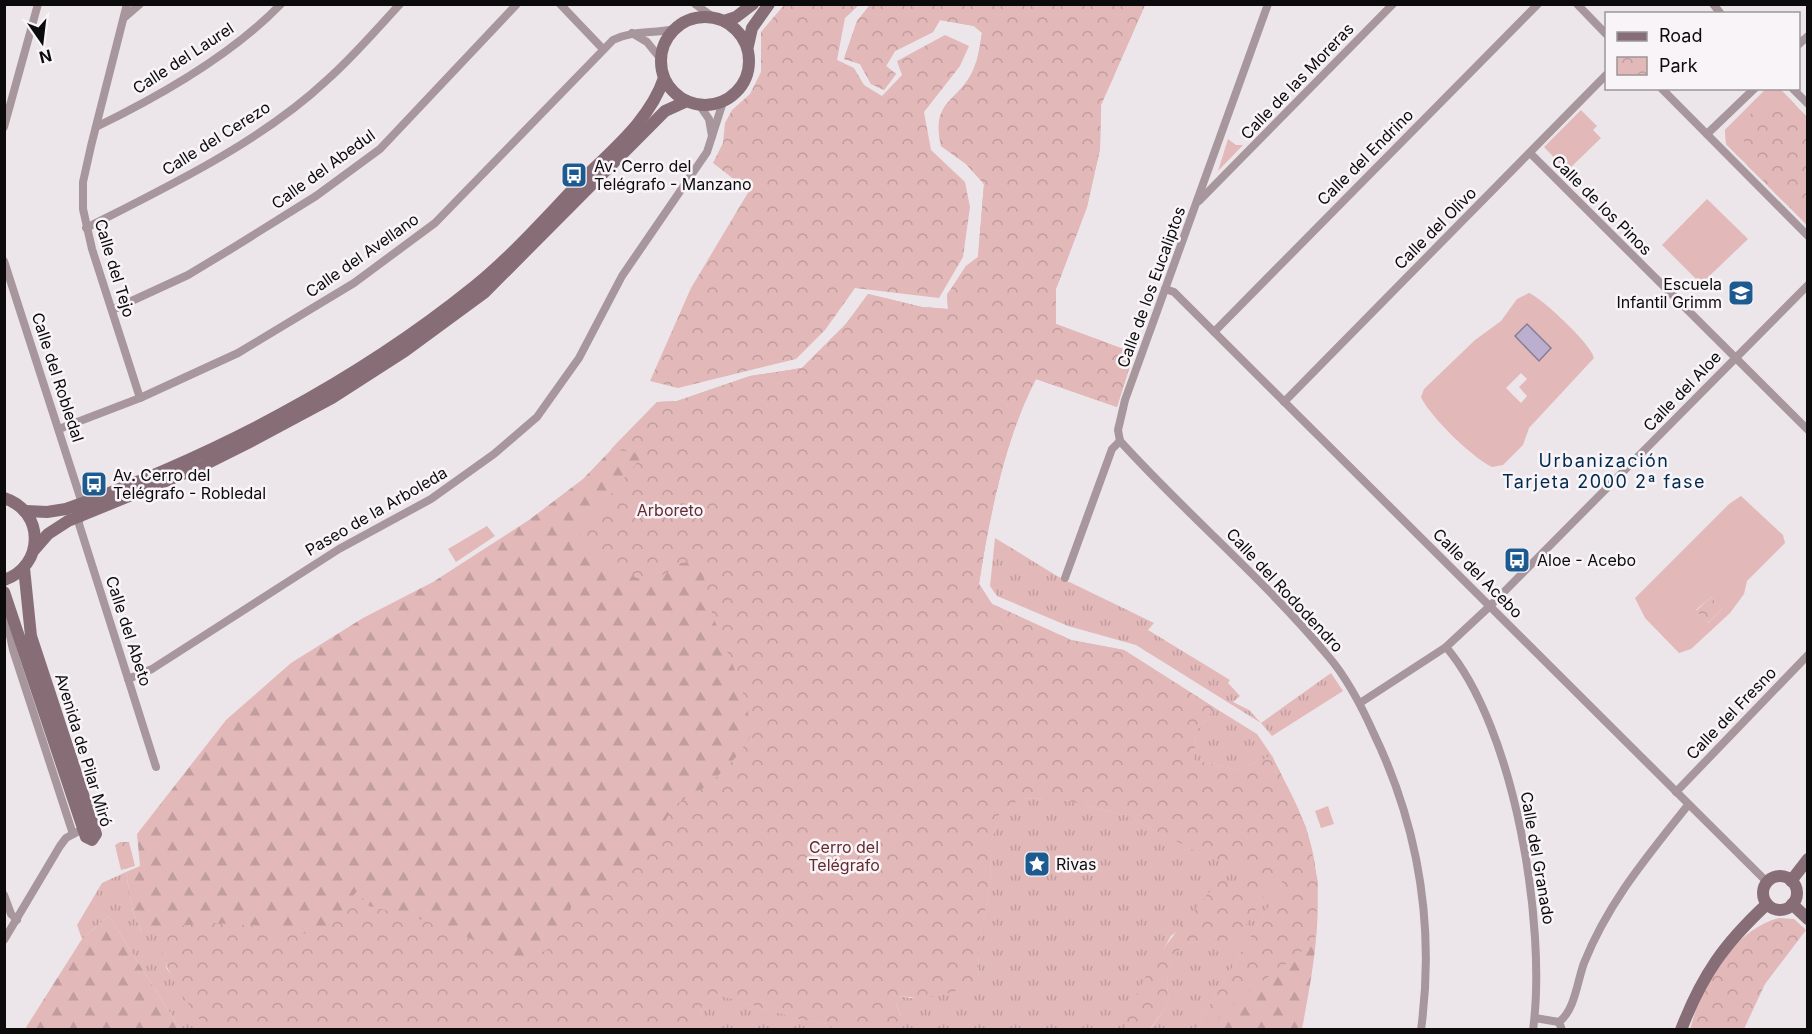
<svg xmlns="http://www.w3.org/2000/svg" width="1812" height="1034" viewBox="0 0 1812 1034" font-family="Inter,sans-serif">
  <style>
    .grass { fill: url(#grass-tufts) }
    .forest { fill: url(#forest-firs) }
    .park { fill: url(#park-crowns) }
    .garden { fill: #e2b8b9; fill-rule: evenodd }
    .water { fill: #bcaecf; stroke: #877d94; stroke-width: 1.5 }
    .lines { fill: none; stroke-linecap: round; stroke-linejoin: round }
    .street { stroke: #a7969b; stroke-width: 8 }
    .secondary { stroke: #876e76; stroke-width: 12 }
    .labels { text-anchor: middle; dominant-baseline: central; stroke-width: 5; stroke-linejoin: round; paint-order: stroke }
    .street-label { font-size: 16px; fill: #0c0b0c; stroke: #f9f4f7 }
    .poi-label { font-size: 16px; fill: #0c0b0c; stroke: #f9f4f7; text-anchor: start }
    .park-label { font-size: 16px; fill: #632c31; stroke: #f9f4f7 }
    .neighbourhood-label { font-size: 18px; letter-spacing: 1.5px; fill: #002a4e; stroke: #f9f4f7 }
  </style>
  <defs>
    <pattern id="grass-tufts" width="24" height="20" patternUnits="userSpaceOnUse" patternTransform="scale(1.5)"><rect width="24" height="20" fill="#e2b8b9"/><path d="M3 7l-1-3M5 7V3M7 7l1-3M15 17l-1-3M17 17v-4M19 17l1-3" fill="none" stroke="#c19d9e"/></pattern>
    <pattern id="forest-firs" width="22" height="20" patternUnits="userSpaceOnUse" patternTransform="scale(1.5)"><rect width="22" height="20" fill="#e2b8b9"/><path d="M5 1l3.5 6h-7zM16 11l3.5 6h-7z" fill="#c19d9e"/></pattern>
    <pattern id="park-crowns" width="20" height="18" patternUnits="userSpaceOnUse" patternTransform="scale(1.5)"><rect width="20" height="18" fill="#e2b8b9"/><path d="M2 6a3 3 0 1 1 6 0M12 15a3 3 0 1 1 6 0" fill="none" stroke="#c19d9e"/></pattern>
  </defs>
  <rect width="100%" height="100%" fill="#ece6ea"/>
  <g class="grass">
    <path d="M995 538 1057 576 1154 623 1148 630 1230 680 1228 683 1240 696 1233 702 1249 710 1261 723 1331 673 1343 691 1272 736 1261 723 1136 645 1068 626 997 596 990 586Z"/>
    <path d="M1215 708 1257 734 1272 756 1237 770 1194 760 1196 732Z"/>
    <path d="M1021 798 1061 799 1125 815 1211 859 1238 857 1246 866 1239 886 1171 936 1136 998 1125 1029H894L901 1016 893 995 911 998 978 979 979 943 990 885 991 842 999 814Z"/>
    <path d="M126 872 133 912 142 932H158L167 969 207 1029H180L109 916 82 939 77 925 102 883Z"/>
    <path d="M1276 877 1283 883 1195 1029 1150 1030 1169 1002C1165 984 1166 955 1186 945 1193 941 1203 941 1211 939L1224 960Z"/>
    <path d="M712 993 799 1019 829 1024 833 1029H717L701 1016 702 1003Z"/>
  </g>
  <g class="forest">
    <path d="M870 5H1145L1101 105 1100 149 1087 207 1056 289V324L1134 353 1117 407 1036 379C1005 439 989 518 979 584L992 604 1071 640 1124 650 1215 708 1196 732 1194 760 1237 770 1272 756C1283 779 1297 802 1305 826 1329 889 1314 965 1302 1029H1195L1283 883 1276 877 1224 961 1211 939C1203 941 1193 941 1186 945 1166 955 1165 984 1169 1002L1150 1029H1125C1135 976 1186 919 1221 879L1239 885 1246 866 1238 857 1228 862 1211 859 1125 815 1061 799 1021 798 999 814 991 842 990 885 979 943 978 979C953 997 923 1000 893 995L901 1017 894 1029H833L829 1024 799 1019 712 993 702 1003 701 1016 717 1029H207C184 999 162 970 158 932H142L133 912 126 872 140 866 137 834 226 720 291 663 363 618 433 582 529 520 583 479 657 402 677 401 750 376 802 368 846 324 868 294 922 307 948 309 947 295 966 266 978 257 984 184 966 164 941 146C930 97 961 103 975 66 979 56 980 44 982 33L974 26 940 20 933 32 895 51 886 66 896 74 884 90 871 84 860 64 844 59 857 21Z"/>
    <path d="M109 916 180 1029H25L82 939Z"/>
  </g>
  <g class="park">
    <path d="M784 5H859L845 18 837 60 854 68 864 85 882 96 902 75 897 61 945 35 969 46 960 66 924 112 931 150 965 182 970 207 963 257 939 298 855 288 825 330 796 359 678 388 650 381 691 288 749 191 713 163 723 143 725 123 732 110 750 94 761 72V32Z"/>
    <path d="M870 5H1145L1101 105 1100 149 1087 207 1056 289V324L1134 353 1117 407 1036 379C1005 437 989 519 979 584L992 604 1071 640 1124 650 1215 708 1196 732 1194 760 1237 770 1272 756 1306 827 1318 882 1315 937 1297 956 1251 989 1207 1029H1195L1283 883 1276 877 1224 961 1211 939C1203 941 1193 941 1186 945 1166 955 1165 984 1169 1002L1150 1029H1125C1135 976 1186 919 1221 879L1239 885 1246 866 1238 857 1228 862 1211 859 1125 815 1061 799 1021 798 999 814 991 842 990 885 979 943 978 979C953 997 924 1000 893 995L901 1017 894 1029H833L829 1024 799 1019 712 993 702 1003 701 1016 717 1029H207C184 999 162 969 158 932L178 926 214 923 264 926 300 934 327 931 357 891 369 906 417 918 456 932 478 942 508 962 526 961 550 948 567 923 573 900 587 901 603 886 620 878 653 840 675 805 710 784 737 756 753 733 741 685 713 617 700 561 681 563 658 578H637L587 552 581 544 580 532 644 454 611 449 657 402 677 401 750 376 802 368 846 324 868 294 922 307 948 309 947 295 966 266 978 257 984 184 966 164 941 146C930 97 962 103 975 65 979 56 980 44 982 33L974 26 940 20 933 32 895 51 886 66 896 74 884 90 871 84 860 64 844 59 857 21Z"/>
    <path d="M1766 89 1781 90 1807 117V225L1726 144 1725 130Z"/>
    <path d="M1711 597 1722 609 1708 623 1696 611Z"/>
    <path d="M120 842H129L135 866 121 870 115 845Z"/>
    <path d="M1779 918 1794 919 1806 930 1765 984 1744 1029 1690 1030C1700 987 1734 929 1779 918Z"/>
  </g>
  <g class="garden">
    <path d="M1766 89 1781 90 1795 104 1783 114 1771 107 1761 106 1743 120 1742 137 1750 151 1742 160 1726 144 1725 130Z"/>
    <path d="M1581 110 1597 126 1593 130 1601 138 1567 171 1544 147Z"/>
    <path d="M1800 110 1807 117V137L1790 119Z"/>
    <path d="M1228 139 1236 145H1243L1218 171Z"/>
    <path d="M1756 155 1773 172 1763 181 1746 164Z"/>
    <path d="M1778 176 1795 193 1785 203 1768 186Z"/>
    <path d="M1799 198 1807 205V225L1790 207Z"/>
    <path d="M1707 199 1748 239 1701 284 1662 245Z"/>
    <path d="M1529 293C1542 298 1593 346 1594 358L1529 428 1523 445 1503 465 1492 467C1473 458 1430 417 1421 397L1424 389 1475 340 1501 321 1517 299ZM1521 373 1527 379 1519 387 1527 396 1521 403 1506 388Z"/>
    <path d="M1741 496 1783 535 1785 543 1747 581 1744 594 1730 613 1691 649 1679 653 1645 618 1635 598 1729 504ZM1711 597 1722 609 1708 623 1696 610Z"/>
    <path d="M487 526 495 536 456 562 448 549Z"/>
    <path d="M1328 806 1334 824 1321 828 1315 811Z"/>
  </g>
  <path class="water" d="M1527 324 1551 348 1539 361 1515 336Z"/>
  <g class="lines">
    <g class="street">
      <path d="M127 4 91 146 83 182V209L92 249 140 398"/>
      <path d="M560 4 603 49"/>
      <path d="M695 4 713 17"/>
      <path d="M1577 4 1606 34"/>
      <path d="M1713 4 1721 14"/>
      <path d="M125 17 140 4"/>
      <path d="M632 33 647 42 660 58"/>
      <path d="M1798 45 1808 36"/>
      <path d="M1661 88 1808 236"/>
      <path d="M1792 88 1808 104"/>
      <path d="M700 106 709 119 712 136"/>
      <path d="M4 127 38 4"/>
      <path d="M96 127C160 96 231 56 281 4"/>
      <path d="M1707 134 1755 88"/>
      <path d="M1530 153 1808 430"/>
      <path d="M1199 201 1393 4"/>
      <path d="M86 228C167 187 261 142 327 80 353 57 376 30 400 4"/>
      <path d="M4 261 81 500 79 524 156 767"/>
      <path d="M1165 289 1174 292 1184 302 1767 882"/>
      <path d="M112 310 188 275 231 249 316 196 380 149 517 4"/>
      <path d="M1214 332 1538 4"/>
      <path d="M1284 402 1606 75"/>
      <path d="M59 429 140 398 238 353 354 283 435 223 613 40C633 30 653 34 674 29"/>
      <path d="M1120 441C1187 515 1264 579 1328 656 1348 679 1362 707 1374 734 1419 828 1435 926 1421 1030"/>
      <path d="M1120 441 1118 430 1125 400 1268 4"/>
      <path d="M1065 578 1112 449 1120 441"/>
      <path d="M10 615 9 631 13 650 73 834"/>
      <path d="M1446 647C1515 728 1547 926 1533 1030"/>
      <path d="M128 679 152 669 339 549 431 499 494 454 537 417 579 358 622 276 707 152 723 102"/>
      <path d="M1360 703 1446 647 1490 606 1808 285"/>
      <path d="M1676 792 1808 655"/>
      <path d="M4 895 11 914 17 920"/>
      <path d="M4 940 60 846 66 838 77 832"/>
      <path d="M1535 1018 1559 1022"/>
      <path d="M1562 1030 1559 1022C1575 1010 1577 982 1584 963 1609 901 1647 857 1688 805"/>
    </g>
    <g class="secondary">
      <circle cx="705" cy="61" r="44"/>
      <path d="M724 21 736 17 753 4"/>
      <path d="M748 46 752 28 769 4"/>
      <path d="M4 498C45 511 45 566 4 580"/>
      <path d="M26 511 47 512 66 509C212 457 355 383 475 286 514 254 547 216 582 180 612 150 650 120 664 78"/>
      <path d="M34 550 48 534 68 521 200 467 246 444 332 398 405 351 484 293 665 111 687 101"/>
      <path d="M4 592 86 837 92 840 96 834 31 636 24 568"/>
      <circle cx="1780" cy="893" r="17"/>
      <path d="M1791 881 1808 859"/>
      <path d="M1792 904 1808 919"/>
      <path d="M1681 1030C1702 975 1724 944 1767 904"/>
    </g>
  </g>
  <defs>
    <g id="bus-square" transform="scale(1.35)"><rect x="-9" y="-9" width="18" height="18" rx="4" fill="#1d5a90" stroke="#f9f4f7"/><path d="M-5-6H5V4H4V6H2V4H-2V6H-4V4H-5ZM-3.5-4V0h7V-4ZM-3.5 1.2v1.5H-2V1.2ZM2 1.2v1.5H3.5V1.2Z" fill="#fff"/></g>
    <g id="school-square" transform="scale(1.35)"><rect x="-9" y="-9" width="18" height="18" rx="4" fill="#1d5a90" stroke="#f9f4f7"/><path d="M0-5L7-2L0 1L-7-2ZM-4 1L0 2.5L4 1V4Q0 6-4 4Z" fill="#fff"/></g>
    <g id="sight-square" transform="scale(1.35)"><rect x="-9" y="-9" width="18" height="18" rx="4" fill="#1d5a90" stroke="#f9f4f7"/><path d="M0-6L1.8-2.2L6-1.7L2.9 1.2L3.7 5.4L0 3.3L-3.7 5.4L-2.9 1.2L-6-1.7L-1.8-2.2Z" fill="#fff"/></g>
  </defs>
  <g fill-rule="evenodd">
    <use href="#bus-square" x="574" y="175"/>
    <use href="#school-square" x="1741" y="293"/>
    <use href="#bus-square" x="94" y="484"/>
    <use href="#bus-square" x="1517" y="560"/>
    <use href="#sight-square" x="1037" y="864"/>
  </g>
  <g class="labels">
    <g class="street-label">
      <text transform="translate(183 58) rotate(-33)">Calle del Laurel</text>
      <text transform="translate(1297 81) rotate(-46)">Calle de las Moreras</text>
      <text transform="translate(216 138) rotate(-32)">Calle del Cerezo</text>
      <text transform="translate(1365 157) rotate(-45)">Calle del Endrino</text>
      <text transform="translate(323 169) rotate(-36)">Calle del Abedul</text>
      <text transform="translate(1602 205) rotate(45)">Calle de los Pinos</text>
      <text transform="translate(1435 228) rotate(-45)">Calle del Olivo</text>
      <text transform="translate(362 255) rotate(-35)">Calle del Avellano</text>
      <text transform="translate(115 268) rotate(73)">Calle del Tejo</text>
      <text transform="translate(1151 287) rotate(-70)">Calle de los Eucaliptos</text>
      <text transform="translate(58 377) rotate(72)">Calle del Robledal</text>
      <text transform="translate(1682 391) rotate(-46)">Calle del Aloe</text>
      <text transform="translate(376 511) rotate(-30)">Paseo de la Arboleda</text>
      <text transform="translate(1478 573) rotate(45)">Calle del Acebo</text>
      <text transform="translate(1285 590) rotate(47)">Calle del Rododendro</text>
      <text transform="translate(129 631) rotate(72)">Calle del Abeto</text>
      <text transform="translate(1731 713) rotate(-46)">Calle del Fresno</text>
      <text transform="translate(84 750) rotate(73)">Avenida de Pilar Miró</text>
      <text transform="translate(1538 858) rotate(80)">Calle del Granado</text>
    </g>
    <g class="poi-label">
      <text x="594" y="166">Av. Cerro del<tspan x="594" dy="18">Telégrafo - Manzano</tspan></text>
      <text x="1722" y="284" text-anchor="end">Escuela<tspan x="1722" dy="18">Infantil Grimm</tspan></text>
      <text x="113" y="475">Av. Cerro del<tspan x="113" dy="18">Telégrafo - Robledal</tspan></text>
      <text x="1537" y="560">Aloe - Acebo</text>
      <text x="1056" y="864">Rivas</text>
    </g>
    <g class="park-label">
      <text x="670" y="510">Arboreto</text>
      <text x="844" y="847">Cerro del<tspan x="844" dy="18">Telégrafo</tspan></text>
    </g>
    <g class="neighbourhood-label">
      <text x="1604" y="460">Urbanización<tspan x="1604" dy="21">Tarjeta 2000 2ª fase</tspan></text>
    </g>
  </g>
  <rect width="1812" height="1034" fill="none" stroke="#0c0b0c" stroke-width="12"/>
  <rect x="1605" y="12" width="195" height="78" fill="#f9f4f7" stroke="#9a9799" stroke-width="1.5"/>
  <rect x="1617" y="32" width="30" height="9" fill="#876e76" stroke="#9a9799" stroke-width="1.5"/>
  <text x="1659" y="42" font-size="18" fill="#0c0b0c">Road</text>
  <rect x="1617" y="57" width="30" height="18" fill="url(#park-crowns)" stroke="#9a9799" stroke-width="1.5"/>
  <text x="1659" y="72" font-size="18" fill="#0c0b0c">Park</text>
  <g transform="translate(42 42) rotate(166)" stroke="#f9f4f7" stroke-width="4.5" paint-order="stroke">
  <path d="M0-4.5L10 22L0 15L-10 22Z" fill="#0c0b0c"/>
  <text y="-9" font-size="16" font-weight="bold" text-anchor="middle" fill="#0c0b0c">N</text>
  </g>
</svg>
